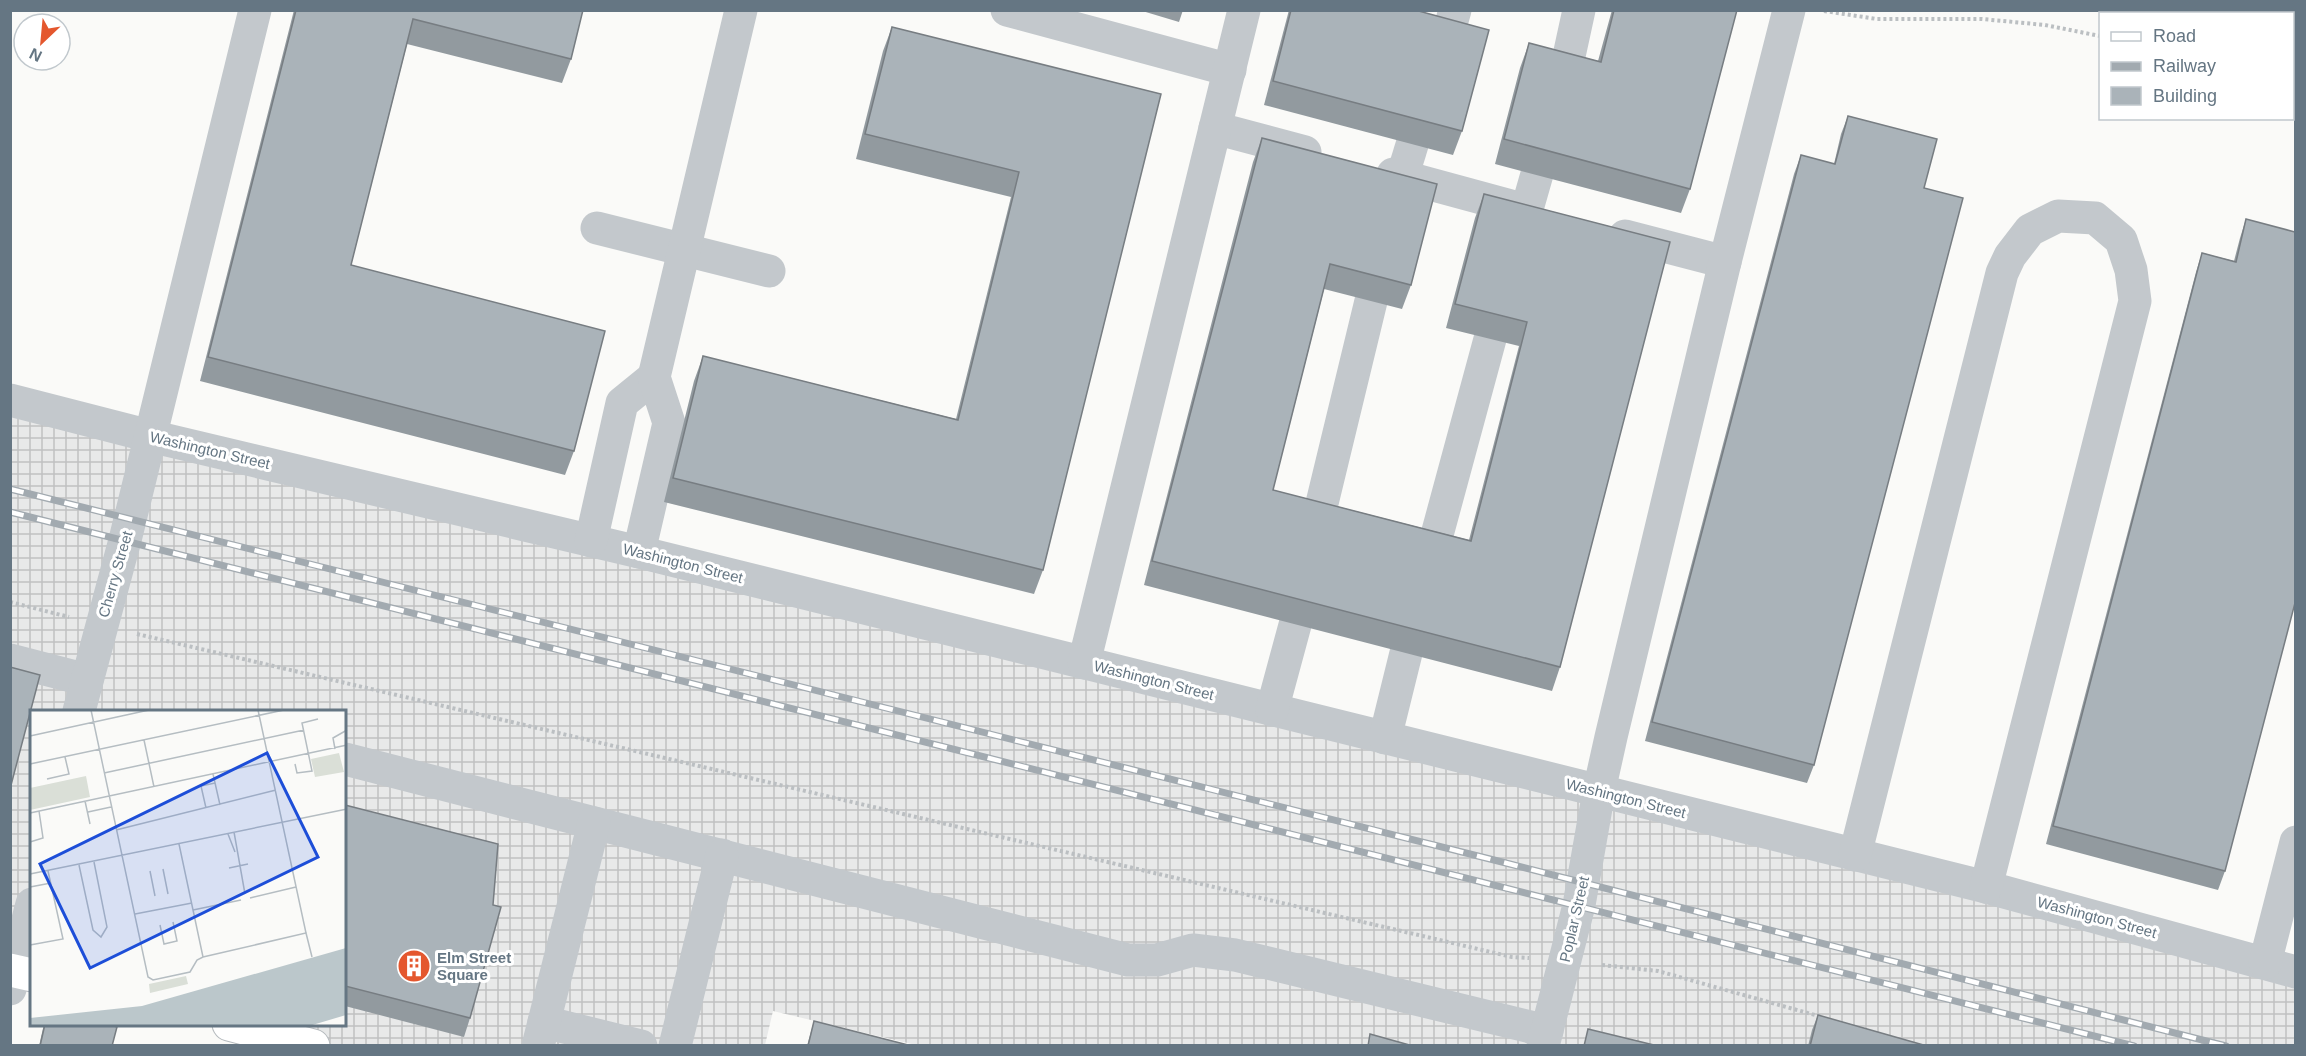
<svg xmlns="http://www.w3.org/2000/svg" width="2306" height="1056" viewBox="0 0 2306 1056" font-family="Arial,sans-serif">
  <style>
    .industrial { fill: url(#industrial-grid) }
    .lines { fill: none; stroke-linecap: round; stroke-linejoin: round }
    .major-casing { stroke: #b5babe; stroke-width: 35 }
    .path { stroke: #bbbfc2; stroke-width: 4; stroke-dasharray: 3 3; stroke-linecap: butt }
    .minor { stroke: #c3c8cc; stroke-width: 33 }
    .major { stroke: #fff; stroke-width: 33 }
    .rail-casing { stroke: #a2aab0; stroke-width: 7 }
    .rail { stroke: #fff; stroke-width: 4.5; stroke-dasharray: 14; stroke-linecap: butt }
    .wall { fill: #929a9f }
    .building { fill: #aab3b9; stroke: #777d82; stroke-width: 1.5 }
    .labels { text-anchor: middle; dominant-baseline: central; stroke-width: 6; stroke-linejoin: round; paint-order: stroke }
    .street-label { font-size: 15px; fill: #657683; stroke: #fff }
    .poi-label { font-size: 15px; font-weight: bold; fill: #657683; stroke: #fff; text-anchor: start }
    .inset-road { fill: none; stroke: #b5bdc2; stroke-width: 1.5 }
    .view { fill: #1d4ed8; fill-opacity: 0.15; stroke: #1d4ed8; stroke-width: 3 }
    .inset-edge { fill: none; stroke: #657683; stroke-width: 3 }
  </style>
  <defs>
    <pattern id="industrial-grid" width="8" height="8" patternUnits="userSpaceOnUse" patternTransform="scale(1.5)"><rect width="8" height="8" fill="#e8e9e9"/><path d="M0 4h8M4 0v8" fill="none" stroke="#c0c1c2"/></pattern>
  </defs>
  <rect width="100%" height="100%" fill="#fafaf8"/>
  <path class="industrial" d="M10 400 2295 972V1045L920 1046 773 1011 765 1045H316L233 1025 345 1024V711H32L31 973 11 968Z"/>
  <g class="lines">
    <g class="major-casing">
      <g id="major">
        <path d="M10 970 32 975"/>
        <path d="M229 1024 313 1046"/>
      </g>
    </g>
    <g class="path">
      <path d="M1824 11 1877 19H1982L2045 25 2100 36"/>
      <path d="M2292 55 2296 47"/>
      <path d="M2292 95 2296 96"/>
      <path d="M10 602 69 617"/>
      <path d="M137 634 1512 957 1529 958"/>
      <path d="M1602 965 1658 971 1822 1017"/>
    </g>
    <g class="minor">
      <path d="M1007 10 1230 70"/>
      <path d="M1445 45 1455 10"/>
      <path d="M1564 79 1579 10"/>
      <path d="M1215 128 1305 152"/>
      <path d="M1393 174 1526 210"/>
      <path d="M1396 197 1412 145"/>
      <path d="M597 228 769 271"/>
      <path d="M1521 230 1537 174"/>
      <path d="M1625 236 1725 262"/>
      <path d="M10 400 150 436 639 552 1986 887 2296 972"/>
      <path d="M1316 528 1371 301"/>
      <path d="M591 541 622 403 654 377"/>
      <path d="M639 552 669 423 654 377 741 10"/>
      <path d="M1431 557 1490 339"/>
      <path d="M10 660 87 680"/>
      <path d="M1084 663 1244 10"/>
      <path d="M1272 710 1295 625"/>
      <path d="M79 711 125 540 255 10"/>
      <path d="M1385 738 1406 653"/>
      <path d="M345 759 1128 960H1157L1193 950 1235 955 1547 1031"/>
      <path d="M1855 855 2002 273 2010 256 2030 230 2058 216 2095 218 2121 240 2131 270 2135 301 1986 887"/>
      <path d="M2265 963 2296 842"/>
      <path d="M10 989 32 904"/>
      <path d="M544 1022 641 1046"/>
      <path d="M538 1046 594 823"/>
      <path d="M675 1046 722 855"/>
      <path d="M1543 1046 1579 905 1599 791 1611 737 1725 262 1789 10"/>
    </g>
    <use href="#major" class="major"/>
    <g class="rail-casing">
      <g id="rail">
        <path d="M10 489 1502 862 2226 1046"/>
        <path d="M10 512 2134 1046"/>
      </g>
    </g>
    <use href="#rail" class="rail"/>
  </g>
  <g class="wall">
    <path d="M294 10H583L571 59 562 83 407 44 351 265 574 451 565 475 200 381Z"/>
    <path d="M1139 10H1183L1179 22Z"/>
    <path d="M1289 10H1415L1462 131 1453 155 1264 105Z"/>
    <path d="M1612 10H1737L1690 189 1681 213 1495 164 1520 68 1529 43 1598 61Z"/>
    <path d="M892 27 1161 94 1043 570 1034 594 664 502 694 381 703 356 956 419 1011 197 856 159 883 51Z"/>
    <path d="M1848 116 1924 188 1814 765 1807 783 1645 741 1794 174 1801 155 1834 164 1841 134Z"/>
    <path d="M1262 138 1411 285 1402 309 1324 289 1273 490 1469 540 1519 346 1446 328 1475 218 1484 194 1670 242 1560 667 1552 691 1144 585 1253 162Z"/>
    <path d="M2246 219 2225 871 2218 890 2046 844 2196 272 2202 253 2234 261 2240 238Z"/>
    <path d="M345 805 470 1018 464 1037 345 1006Z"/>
    <path d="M1818 1015 1927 1046H1808L1812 1030Z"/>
    <path d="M814 1021 912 1046H807Z"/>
    <path d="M44 1024H108L112 1046H39Z"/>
  </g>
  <g class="building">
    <path d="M296 10H583L571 59 413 19 351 265 605 331 574 451 208 357Z"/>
    <path d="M1291 10H1415L1489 30 1462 131 1273 81Z"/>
    <path d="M1614 10H1737L1690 189 1504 139 1529 43 1601 62Z"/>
    <path d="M892 27 1161 94 1043 570 673 478 703 356 958 420 1019 172 865 134Z"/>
    <path d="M1848 116 1937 139 1924 188 1963 198 1814 765 1652 722 1801 155 1835 164Z"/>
    <path d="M1262 138 1437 184 1411 285 1330 264 1273 490 1471 541 1527 322 1455 304 1484 194 1670 242 1560 667 1152 561Z"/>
    <path d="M2246 219 2295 232V603L2225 871 2053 826 2202 253 2236 262Z"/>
    <path d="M10 667 40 675 10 789Z"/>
    <path d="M345 805 498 844 493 905 501 907 470 1018 345 986Z"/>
    <path d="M1818 1015 1927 1046H1810Z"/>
    <path d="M814 1021 912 1046H808Z"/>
    <path d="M45 1024H108L117 1027 112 1046H40Z"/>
    <path d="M1588 1029 1658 1046H1584Z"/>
    <path d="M1370 1034 1413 1046H1368Z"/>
  </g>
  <defs>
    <g id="building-disc" transform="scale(1.725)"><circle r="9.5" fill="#e4572e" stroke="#fff"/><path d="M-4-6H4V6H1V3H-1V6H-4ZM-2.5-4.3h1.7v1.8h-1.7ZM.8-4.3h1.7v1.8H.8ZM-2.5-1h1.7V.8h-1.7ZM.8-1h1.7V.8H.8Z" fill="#fff"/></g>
  </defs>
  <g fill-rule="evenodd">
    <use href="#building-disc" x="414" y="966"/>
  </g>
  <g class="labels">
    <g class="street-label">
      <text transform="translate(210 450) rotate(13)">Washington Street</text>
      <text transform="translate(683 563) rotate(14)">Washington Street</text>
      <text transform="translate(115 574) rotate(-74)">Cherry Street</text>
      <text transform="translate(1154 680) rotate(14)">Washington Street</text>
      <text transform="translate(1626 798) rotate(14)">Washington Street</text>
      <text transform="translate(2097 917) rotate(15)">Washington Street</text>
      <text transform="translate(1574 919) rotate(-77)">Poplar Street</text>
    </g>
    <g class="poi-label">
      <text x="437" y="957">Elm Street<tspan x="437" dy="17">Square</tspan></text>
    </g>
  </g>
  <g transform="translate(30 710)">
    <rect width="316" height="316" fill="#fafaf8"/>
    <path d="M56 66 60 87 0 100V78ZM156 266 158 274 120 283 119 274Z" fill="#dadfd7"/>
    <path d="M309 43 314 62 285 67 281 49Z" fill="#dadfd7"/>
    <path d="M316 238V305L279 316H0V308L112 296Z" fill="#bbc7cb"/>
    <path class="inset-road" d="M61 0 118 267 123 270 160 262 167 250 173 247 276 223 228 0M0 26 119 0M114 30 124 77M305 39 303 28 317 20M0 54 254 0M265 54 267 63 282 61 272 13 288 9M74 63 274 20M183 64 190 95M17 69 39 64 35 47M55 91 60 114M176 98 171 76 185 73M58 102 81 97M0 103 317 35M86 120 246 80M204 122 215 184M198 124 205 142M0 132 13 128 9 101M149 134 173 247M49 155 63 220 71 227 77 217 64 152M199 158 218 154M133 159 138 184M120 161 125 186M0 164 317 99M0 177 21 173M220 188 266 177M163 200 211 190M105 204 162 193M130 215 134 234 147 231 143 212M276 223 282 247M0 235 33 229 18 161"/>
    <path class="view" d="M237 43 288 147 60 258 10 154Z"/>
    <rect width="316" height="316" class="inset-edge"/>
  </g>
  <rect width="2306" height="1056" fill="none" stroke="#657683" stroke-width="24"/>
  <rect x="2099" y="12" width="195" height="108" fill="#ffffff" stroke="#c1c8cd" stroke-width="1.5"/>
  <rect x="2111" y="32" width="30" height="9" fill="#ffffff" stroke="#c1c8cd" stroke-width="1.5"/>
  <text x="2153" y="42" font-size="18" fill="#657683">Road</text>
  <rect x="2111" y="62" width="30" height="9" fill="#a2aab0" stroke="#c1c8cd" stroke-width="1.5"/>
  <text x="2153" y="72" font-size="18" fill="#657683">Railway</text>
  <rect x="2111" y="87" width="30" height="18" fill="#aab3b9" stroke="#c1c8cd" stroke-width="1.5"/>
  <text x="2153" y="102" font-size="18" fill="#657683">Building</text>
  <g transform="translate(42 42) rotate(206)"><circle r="28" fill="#ffffff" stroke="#c1c8cd" stroke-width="1.5"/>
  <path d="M0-4.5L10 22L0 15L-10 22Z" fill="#e4572e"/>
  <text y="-9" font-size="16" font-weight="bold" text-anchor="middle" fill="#657683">N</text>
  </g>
</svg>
